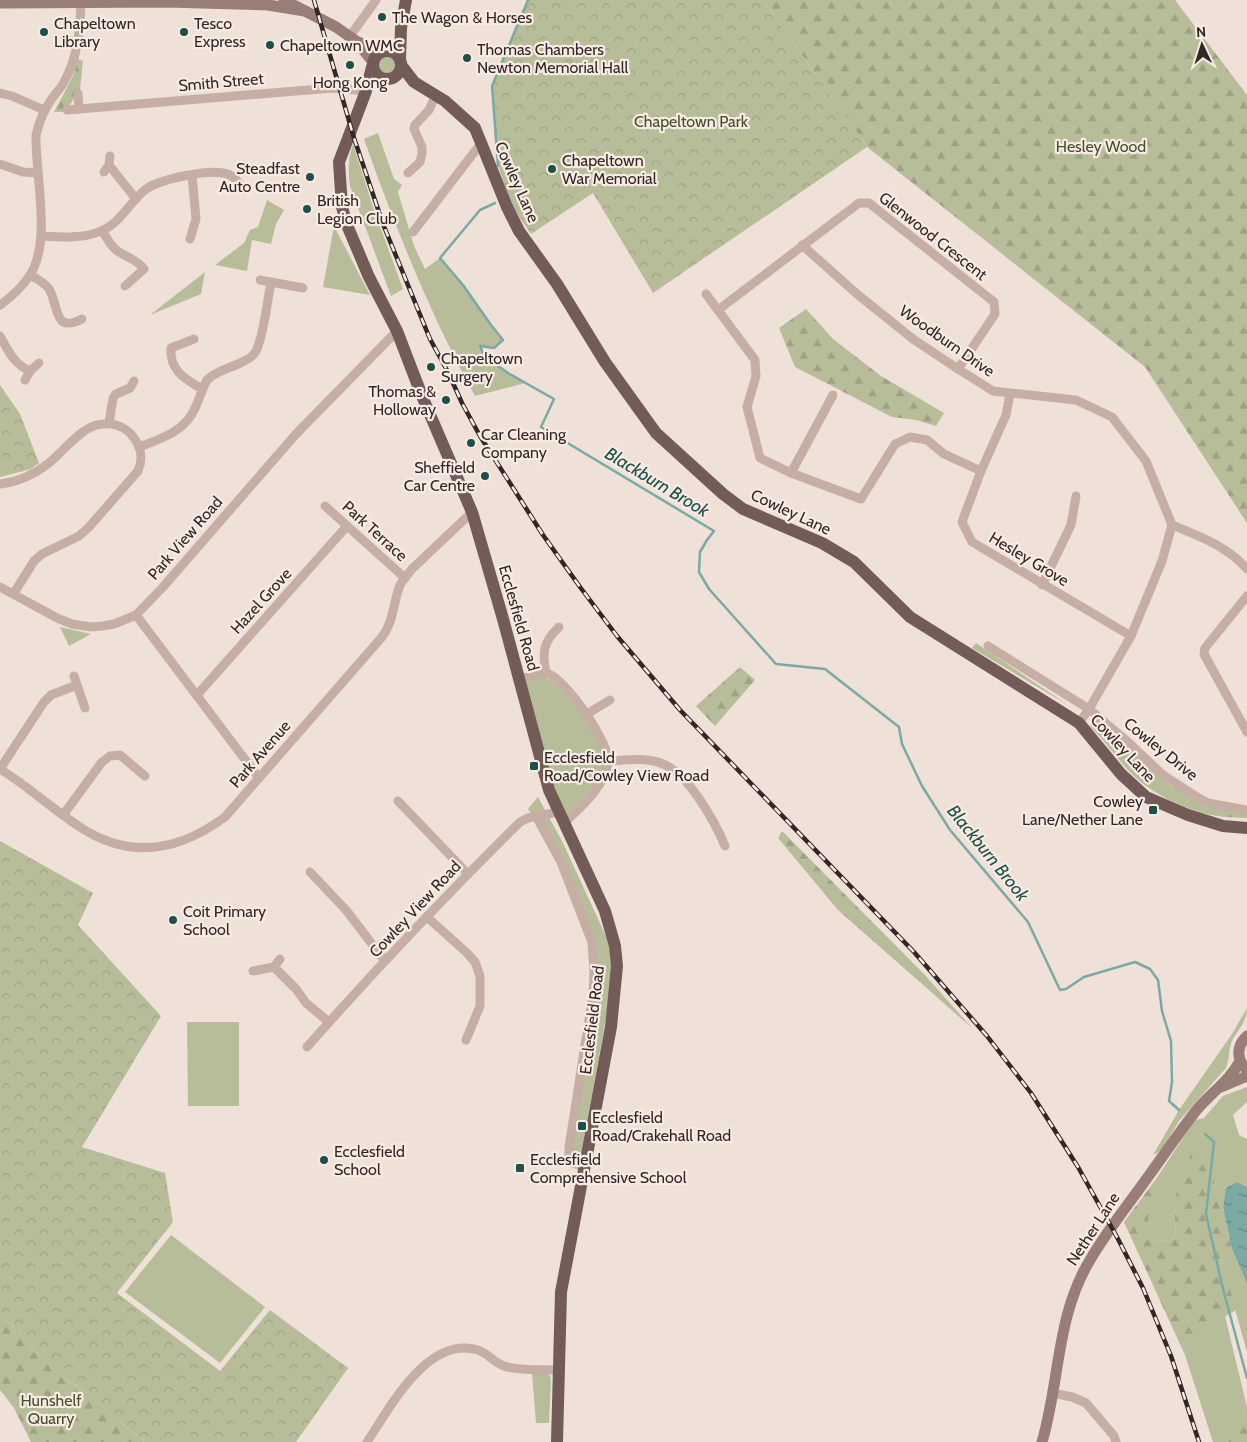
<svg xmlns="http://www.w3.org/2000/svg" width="1247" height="1442" viewBox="0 0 1247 1442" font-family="Cabin,sans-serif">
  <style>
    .grass { fill: #b7bd99 }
    .forest { fill: url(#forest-firs) }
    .park { fill: url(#park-crowns) }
    .water { fill: url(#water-ripples) }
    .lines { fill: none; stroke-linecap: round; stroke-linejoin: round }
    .stream { stroke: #79aaa4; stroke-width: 2.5 }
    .street { stroke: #c6aea5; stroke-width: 9 }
    .secondary { stroke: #997d77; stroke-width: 11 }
    .primary { stroke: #735c57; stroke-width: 12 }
    .rail-casing { stroke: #322726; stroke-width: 4.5 }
    .rail { stroke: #f7ebe3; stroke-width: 2.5; stroke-dasharray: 8; stroke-linecap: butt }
    .poi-dot { fill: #1e504b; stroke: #f7ebe3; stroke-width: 2 }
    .labels { text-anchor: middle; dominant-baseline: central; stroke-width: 4.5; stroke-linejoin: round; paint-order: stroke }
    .poi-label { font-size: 16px; fill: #322726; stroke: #f7ebe3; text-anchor: start }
    .street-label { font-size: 16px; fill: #322726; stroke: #f7ebe3 }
    .park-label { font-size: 16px; fill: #474e2b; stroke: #f7ebe3 }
    .water-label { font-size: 18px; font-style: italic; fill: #1e504b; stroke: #f7ebe3 }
  </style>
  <defs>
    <pattern id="forest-firs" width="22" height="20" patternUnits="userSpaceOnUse" patternTransform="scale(1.25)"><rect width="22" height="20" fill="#b7bd99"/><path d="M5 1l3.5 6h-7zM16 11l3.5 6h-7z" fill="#9ea284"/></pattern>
    <pattern id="park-crowns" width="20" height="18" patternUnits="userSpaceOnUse" patternTransform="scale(1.25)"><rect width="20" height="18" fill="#b7bd99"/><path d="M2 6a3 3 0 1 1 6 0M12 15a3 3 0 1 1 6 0" fill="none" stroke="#9ea284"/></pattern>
    <pattern id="water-ripples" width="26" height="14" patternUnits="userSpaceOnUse" patternTransform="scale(1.25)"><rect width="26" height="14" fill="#79aaa4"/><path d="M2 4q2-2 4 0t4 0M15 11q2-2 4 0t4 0" fill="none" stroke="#648a85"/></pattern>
  </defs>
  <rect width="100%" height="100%" fill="#efe0d8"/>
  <g class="grass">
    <circle cx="386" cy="65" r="9"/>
    <path d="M378 133 394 179 402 185 398 192 414 246 425 269 440 258 463 285 491 325 503 340 494 348 481 346 485 357 525 383 475 396C430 314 395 227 364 139Z"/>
    <path d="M353 144 374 210 403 289 391 296 350 186C348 170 348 158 353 144Z"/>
    <path d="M267 200 284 210 276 224 271 244 252 240 247 271 215 265 244 243 250 230 258 227Z"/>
    <path d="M334 226 370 295 323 287Z"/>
    <path d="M205 272 201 294 150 315Z"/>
    <path d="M60 627 91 634 69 646Z"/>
    <path d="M976 643 1068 705 972 648Z"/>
    <path d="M545 677C559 684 568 697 578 709 619 759 608 776 564 817L552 795 522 682Z"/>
    <path d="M1096 715 1138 757 1171 786 1208 803 1205 814C1176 804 1150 793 1128 770 1115 756 1104 740 1090 726Z"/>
    <path d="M538 797 563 843 610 945 612 967 611 992 580 1158 574 1156 572 1148 597 970 563 860 528 809Z"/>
    <path d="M1247 1008C1247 1022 1238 1029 1232 1041 1228 1050 1230 1059 1226 1068L1179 1121 1161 1151 1153 1155 1179 1110 1232 1034Z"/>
    <path d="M187 1022H239V1106H188Z"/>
    <path d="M1247 1087V1102L1233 1115 1239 1135 1247 1139V1187L1237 1182 1226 1188 1214 1184 1174 1203 1176 1239 1155 1242 1147 1219 1156 1179 1195 1120 1204 1118 1223 1096Z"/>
    <path d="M171 1235 265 1307 220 1363 125 1292Z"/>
    <path d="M1232 1249 1247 1284V1352L1220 1255Z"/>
    <path d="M1225 1316 1247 1407 1227 1442H1213L1185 1355 1221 1319Z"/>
    <path d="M545 1372 550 1376 551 1381 549 1423H536L532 1373Z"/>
  </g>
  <g class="forest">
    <path d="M763 0H1175L1247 95V523L1145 367 867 147Z"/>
    <path d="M78 59 83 61 80 89 75 90V97L65 112H54L73 76Z"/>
    <path d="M806 309 833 339 881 376 944 413 936 426 916 420 892 417 795 367 779 328Z"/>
    <path d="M740 667 755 680 715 726 696 706Z"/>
    <path d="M1208 803 1247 807V818L1224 817 1205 814Z"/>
    <path d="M782 831 925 975 972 1028 838 910 778 838Z"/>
    <path d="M1195 1147 1216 1160 1214 1184 1226 1188 1223 1207 1232 1249 1220 1255 1236 1310 1221 1319 1185 1355 1124 1222 1156 1179 1148 1220 1155 1242 1176 1239 1174 1203 1183 1170Z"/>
    <path d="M0 1310 4 1317 57 1374 82 1389 144 1442H31L14 1408 0 1390Z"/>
    <path d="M1247 1407V1442H1227Z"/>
  </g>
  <g class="park">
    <path d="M528 0H763L867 147 653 293 593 193 531 234 512 206 498 166 492 86Z"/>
    <path d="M0 385 20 414 39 463 31 469 0 477Z"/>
    <path d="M0 841 93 893 78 925 161 1016 82 1147 165 1173 173 1222 117 1293 220 1371 270 1310 348 1368 296 1442H144L82 1389 57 1374 4 1317 0 1310Z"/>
  </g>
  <path class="water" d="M1237 1182 1247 1187V1284L1232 1249 1223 1207 1226 1188Z"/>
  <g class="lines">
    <g class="stream">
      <path d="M498 166 492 86 528 0"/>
      <path d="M495 203 480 210 440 258 463 285 491 325 503 340 494 348 480 346 485 357 508 373 554 399 541 427 714 531 707 540 700 552 699 572 709 589 776 664 825 669 899 727 902 744 922 786 950 830 1028 922 1060 990 1066 989 1084 977 1135 962 1150 969 1158 980 1162 1011 1171 1041 1172 1082 1169 1101 1179 1110"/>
      <path d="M1205 1134 1214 1142 1206 1214 1222 1285 1247 1378"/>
    </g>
    <g class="street">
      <path d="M350 36 376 0"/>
      <path d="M0 93 12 96 44 110"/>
      <path d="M78 93 79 109"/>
      <path d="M67 110 332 88 366 91"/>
      <path d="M0 164 23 172 38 173"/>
      <path d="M109 165 136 199"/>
      <path d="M104 172 109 165 110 156"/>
      <path d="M408 173 420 162 422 154V147L414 129 415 125 429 110 436 95"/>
      <path d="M102 231C106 236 109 243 114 248 123 257 136 258 144 269L125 286"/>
      <path d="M413 232 482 142"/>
      <path d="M41 236C60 237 83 239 101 231 121 223 130 201 146 189 161 179 210 168 228 174 235 177 240 184 243 190"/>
      <path d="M190 239 196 219 192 175"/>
      <path d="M802 245 857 294 913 339 958 369 993 391 1076 400 1112 417 1146 461 1172 525 1162 561 1131 636 1089 709 1079 723"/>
      <path d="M30 275C37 279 44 282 49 289 59 305 53 334 82 319"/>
      <path d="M260 280 303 288"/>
      <path d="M706 294 755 360 756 376 747 407 760 458 791 473 861 499 895 444 910 437 927 440 944 454 981 471"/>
      <path d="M0 305C11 297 22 288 30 275 52 241 35 175 36 135 39 123 43 111 51 100 55 94 61 88 64 82 78 57 80 31 81 3"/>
      <path d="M718 310 859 203H869L994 302 995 314 958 369"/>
      <path d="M0 336C8 351 14 364 30 371"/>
      <path d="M194 339 171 348C169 370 185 379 202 389"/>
      <path d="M25 380 30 371 39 363"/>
      <path d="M1010 394 1006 415 981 471 962 522 972 542 1131 636"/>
      <path d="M109 423 113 398 116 394 130 388 134 381"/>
      <path d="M139 447C163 438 186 431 196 406 200 397 202 389 207 380 217 370 232 368 244 361 249 359 253 356 256 351 264 335 267 301 271 283"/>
      <path d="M791 473 833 395"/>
      <path d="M0 484C18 482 35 474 49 463 69 447 86 417 116 425 123 427 130 432 134 438 142 449 143 459 138 471L89 527 79 536 42 554 34 561 14 593"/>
      <path d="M325 506 405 578"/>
      <path d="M1172 525C1199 536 1227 546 1247 569"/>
      <path d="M1042 585 1071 525 1076 496"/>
      <path d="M0 587 57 618 72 624 91 627 103 626 114 624 136 615 163 587 296 434 397 331"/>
      <path d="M1247 596 1205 648 1204 654 1247 732"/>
      <path d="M136 615 259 778"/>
      <path d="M988 646 1089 709 1129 743 1163 775 1197 797 1208 803 1247 810"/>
      <path d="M546 673C542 652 543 642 559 627"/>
      <path d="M519 679C527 678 538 673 546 673 563 675 611 744 608 762 605 787 581 807 564 823"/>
      <path d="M77 685 85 708"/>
      <path d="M197 695 347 526"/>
      <path d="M587 714 610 700"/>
      <path d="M609 761C627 760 646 757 663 764 688 773 715 822 725 846"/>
      <path d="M0 769C28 786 52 809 80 827 130 860 179 851 225 817L382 637C394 621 393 603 400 585 403 580 408 574 412 569L472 512"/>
      <path d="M0 769 44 702 51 695 77 685 74 676"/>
      <path d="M398 801 468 874"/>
      <path d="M63 815 102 762 110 756 120 755 145 776"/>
      <path d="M536 816 561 862 592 942 594 973 593 994 569 1147V1157L573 1163 584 1167"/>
      <path d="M310 872 346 910 385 961"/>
      <path d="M427 917 466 952 475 962 480 976V1006L466 1040"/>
      <path d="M280 959 274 967 296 989 306 1003 329 1022"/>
      <path d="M253 971 274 967"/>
      <path d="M307 1047C375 970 446 895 520 822L528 818 558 812"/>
      <path d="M1052 1393 1072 1397 1086 1403 1114 1436 1116 1442"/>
      <path d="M367 1442C390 1408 427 1335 478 1350 488 1353 494 1363 504 1366 517 1371 542 1369 557 1370"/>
    </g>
    <g class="secondary">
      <path d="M284 0 336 27 356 41 381 51"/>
      <path d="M0 3 168 2 237 4 268 5 305 11"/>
      <path d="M357 42 373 62"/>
      <path d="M1247 1036C1236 1046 1236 1060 1247 1070"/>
      <path d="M1221 1087 1247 1076"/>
      <path d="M1042 1442C1060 1381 1056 1316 1090 1260 1104 1236 1121 1214 1137 1192 1157 1165 1175 1138 1195 1112 1209 1094 1230 1081 1240 1061"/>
    </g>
    <g class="primary">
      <circle cx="387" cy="65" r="14"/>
      <path d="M400 60 401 28 406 0"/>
      <path d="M401 65 414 82 445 101 475 128 507 207 519 231 557 284 605 362 656 433 723 494 743 509 822 543 854 562 910 617 1079 723 1121 774 1146 797 1188 815 1223 826 1247 828"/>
      <path d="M372 67 366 91 339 162 342 207 347 225 369 277 397 331 422 396 472 512 503 619 549 790 605 911 615 946 617 966 611 1027 561 1292 557 1442"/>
    </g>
    <g class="rail-casing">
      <path id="rail" d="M314 0 354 138 383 224 430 339 448 372 462 403 480 436 543 535 580 587 617 636 680 710 914 952 987 1036 1031 1093 1078 1167 1117 1237 1143 1288 1171 1356 1199 1442"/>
    </g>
    <use href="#rail" class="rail"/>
  </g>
  <g class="poi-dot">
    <circle cx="382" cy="17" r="5"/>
    <circle cx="44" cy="32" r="5"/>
    <circle cx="184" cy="32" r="5"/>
    <circle cx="270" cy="45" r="5"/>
    <circle cx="467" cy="58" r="5"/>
    <circle cx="350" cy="65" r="5"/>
    <circle cx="552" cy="169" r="5"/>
    <circle cx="310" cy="177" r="5"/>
    <circle cx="307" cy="209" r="5"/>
    <circle cx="431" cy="367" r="5"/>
    <circle cx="446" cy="400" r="5"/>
    <circle cx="471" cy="443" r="5"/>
    <circle cx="485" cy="476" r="5"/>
    <rect x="529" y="761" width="10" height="10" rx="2.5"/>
    <rect x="1148" y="805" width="10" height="10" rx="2.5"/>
    <circle cx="173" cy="920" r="5"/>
    <rect x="577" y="1121" width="10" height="10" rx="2.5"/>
    <circle cx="324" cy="1160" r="5"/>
    <rect x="515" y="1163" width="10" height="10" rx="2.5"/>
  </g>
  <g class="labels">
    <g class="poi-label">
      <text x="392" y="17">The Wagon &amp; Horses</text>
      <text x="54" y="23">Chapeltown<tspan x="54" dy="18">Library</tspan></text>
      <text x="194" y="23">Tesco<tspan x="194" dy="18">Express</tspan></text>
      <text x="280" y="45">Chapeltown WMC</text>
      <text x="477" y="49">Thomas Chambers<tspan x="477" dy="18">Newton Memorial Hall</tspan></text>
      <text x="350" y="82" text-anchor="middle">Hong Kong</text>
      <text x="562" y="160">Chapeltown<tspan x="562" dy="18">War Memorial</tspan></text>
      <text x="300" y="168" text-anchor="end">Steadfast<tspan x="300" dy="18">Auto Centre</tspan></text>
      <text x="317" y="200">British<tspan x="317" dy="18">Legion Club</tspan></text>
      <text x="441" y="358">Chapeltown<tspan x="441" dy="18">Surgery</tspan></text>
      <text x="436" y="391" text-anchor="end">Thomas &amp;<tspan x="436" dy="18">Holloway</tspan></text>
      <text x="481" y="434">Car Cleaning<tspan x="481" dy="18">Company</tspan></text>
      <text x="475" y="467" text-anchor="end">Sheffield<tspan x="475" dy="18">Car Centre</tspan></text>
      <text x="544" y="757">Ecclesfield<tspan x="544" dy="18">Road/Cowley View Road</tspan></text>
      <text x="1143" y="801" text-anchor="end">Cowley<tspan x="1143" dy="18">Lane/Nether Lane</tspan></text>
      <text x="183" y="911">Coit Primary<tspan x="183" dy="18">School</tspan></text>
      <text x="592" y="1117">Ecclesfield<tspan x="592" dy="18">Road/Crakehall Road</tspan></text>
      <text x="334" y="1151">Ecclesfield<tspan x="334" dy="18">School</tspan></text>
      <text x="530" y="1159">Ecclesfield<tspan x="530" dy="18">Comprehensive School</tspan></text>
    </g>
    <g class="street-label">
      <text transform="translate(221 82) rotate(-5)">Smith Street</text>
      <text transform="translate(517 182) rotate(66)">Cowley Lane</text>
      <text transform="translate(933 236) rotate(38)">Glenwood Crescent</text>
      <text transform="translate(947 341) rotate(35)">Woodburn Drive</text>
      <text transform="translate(791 512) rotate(25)">Cowley Lane</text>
      <text transform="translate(375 531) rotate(42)">Park Terrace</text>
      <text transform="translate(185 538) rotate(-49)">Park View Road</text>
      <text transform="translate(1029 559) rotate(31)">Hesley Grove</text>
      <text transform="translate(261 601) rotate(-48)">Hazel Grove</text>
      <text transform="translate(519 618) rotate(74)">Ecclesfield Road</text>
      <text transform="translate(1123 748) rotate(47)">Cowley Lane</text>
      <text transform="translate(1161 749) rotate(39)">Cowley Drive</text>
      <text transform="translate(260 754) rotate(-49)">Park Avenue</text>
      <text transform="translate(415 909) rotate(-47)">Cowley View Road</text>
      <text transform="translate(592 1020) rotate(-83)">Ecclesfield Road</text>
      <text transform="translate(1093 1229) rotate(-57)">Nether Lane</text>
    </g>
    <g class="park-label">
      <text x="691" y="121">Chapeltown Park</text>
      <text x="1101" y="146">Hesley Wood</text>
      <text x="51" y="1400">Hunshelf<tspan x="51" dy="18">Quarry</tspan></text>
    </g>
    <g class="water-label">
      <text transform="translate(657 482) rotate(31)">Blackburn Brook</text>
      <text transform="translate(988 853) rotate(51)">Blackburn Brook</text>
    </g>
  </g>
  <g transform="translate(1202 45) rotate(356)" stroke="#f7ebe3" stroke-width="4" paint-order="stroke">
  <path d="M0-4L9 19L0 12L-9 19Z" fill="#322726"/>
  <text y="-8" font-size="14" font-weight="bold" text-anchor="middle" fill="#322726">N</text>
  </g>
</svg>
